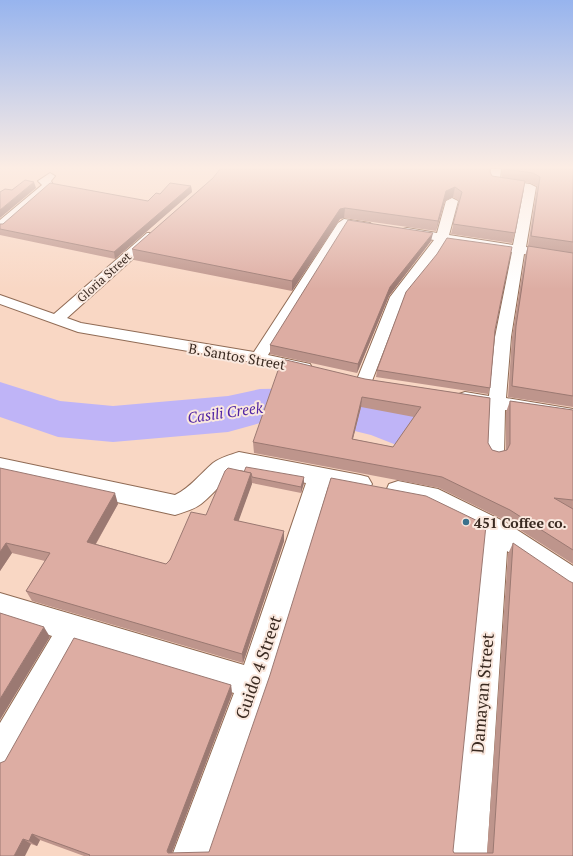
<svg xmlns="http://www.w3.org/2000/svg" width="573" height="856" viewBox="0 0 573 856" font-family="'PT Serif',serif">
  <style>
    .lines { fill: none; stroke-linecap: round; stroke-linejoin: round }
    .river { fill: #bfb4f7; fill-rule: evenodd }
    .pedestrian-casing { stroke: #906b55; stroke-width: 2 }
    .minor-casing { stroke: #906b55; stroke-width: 2 }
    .pedestrian { fill: #fff; fill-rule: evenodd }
    .minor { fill: #fff; fill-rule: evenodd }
    .wall { fill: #be958c; fill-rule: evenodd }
    .shaded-wall { fill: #9b7972 }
    .building { fill: #ddada3; stroke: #9b7972; fill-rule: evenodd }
    .poi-dot { fill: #3a718c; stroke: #fae8de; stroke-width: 1.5 }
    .labels { text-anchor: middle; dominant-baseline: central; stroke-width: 4; stroke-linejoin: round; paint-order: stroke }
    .far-street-label { font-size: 12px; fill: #3a2a21; stroke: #fae8de }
    .street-label { font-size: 14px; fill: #3a2a21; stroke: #fae8de }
    .poi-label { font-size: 14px; font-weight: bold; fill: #3a2a21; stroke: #fae8de; text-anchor: start }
    .water-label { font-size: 15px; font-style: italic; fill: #5125a4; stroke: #fae8de }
    .near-street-label { font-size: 17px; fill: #3a2a21; stroke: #fae8de }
  </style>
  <rect width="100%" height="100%" fill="#f9d7c4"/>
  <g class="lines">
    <path class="river" d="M0 382 60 401 113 406 228 396 260 389 318 388 383 402 440 422 484 441 573 487V539L552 532 446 469 404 448 371 435 318 422 260 423 228 432 113 442 58 437 0 417Z"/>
    <g class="pedestrian-casing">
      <g id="pedestrian">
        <path d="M491 169H501L500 180 530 184 536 187 526 247 573 254V262L524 254 511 337 506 398 573 409V421L505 410 504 454 502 459 495 461 488 459 486 454 488 408 459 402 456 398 459 394 465 392 489 396 495 337 512 252 445 242 435 259 404 298 370 386 364 388 358 386 356 382 390 297 434 240 403 235 401 232 403 229 407 228 437 233 446 201 452 198 458 201 449 235 513 245 524 189 490 184 489 182Z"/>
        <path d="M50 173 55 176 51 181 53 185 52 187 4 229 0 230V220L42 185 38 181Z"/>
        <path d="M344 219 370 223 376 227 370 231 347 227 268 355 310 364 312 368 310 372 304 373 258 363 78 332 0 304V295L54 314 147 233H155L157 236 155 239 67 318 81 323 254 352 338 223Z"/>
      </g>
    </g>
    <g class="minor-casing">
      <g id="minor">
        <path d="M239 452 360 475 368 477 372 484 368 491 360 493 328 487 269 683 210 856H172L234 693 79 645 12 767 0 772V723L52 636 0 619V593L244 665 306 483 239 470C224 479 215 493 201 504 193 510 184 512 175 515L0 476V458L175 495C190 488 200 474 213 463 221 457 230 455 239 452Z"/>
        <path d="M398 481 438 489 505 522 573 566V593L563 590 507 551 487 856H449L483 535 424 505 389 498 386 491 389 484Z"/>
      </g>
    </g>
    <use href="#pedestrian" class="pedestrian"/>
    <use href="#minor" class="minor"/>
  </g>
  <g class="wall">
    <path d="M502 169H573V407L508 397 512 337 525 256 528 246 537 186 530 183 525 182 515 233 512 243 451 234 459 201 453 197 445 201 436 231 344 218 340 219 292 291 134 260 132 249 213 178 490 172 492 176 502 178Z"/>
    <path d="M191 186 192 192 115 259 0 235V229L148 201 160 194Z"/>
    <path d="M431 241 389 296 357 373 270 354V345Z"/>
    <path d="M495 330 490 388 488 394 376 377 377 370Z"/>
    <path d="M365 379 490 398 488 443 492 450 499 452 506 450V412L510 401 573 410V564L506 521 439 488 254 453 253 442ZM361 407 414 417 393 447 353 439Z"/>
    <path d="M0 468 118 504 96 544 166 564 206 515 244 472 304 483 301 493 252 483 238 521 284 531V541L243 663 32 601 26 591 45 561 12 553 0 571Z"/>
    <path d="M513 543 573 856H84L40 840 37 846 31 844 0 856 231 685 232 694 172 853 453 851 454 853H487L508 554Z"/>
  </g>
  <g class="shaded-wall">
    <path d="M34 182 36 188 0 218V210Z"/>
    <path d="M191 186 192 192 115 259 114 252Z"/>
    <path d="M455 187 453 197 445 201 436 231 438 221 446 191Z"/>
    <path d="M345 208 344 218 340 219 292 291V281L340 209Z"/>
    <path d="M433 233 431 241 389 296 357 373 358 364 390 287Z"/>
    <path d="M362 397 361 407 350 450 352 439Z"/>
    <path d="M251 473 252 484 235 531 234 520Z"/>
    <path d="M304 477V483L301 493V487Z"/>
    <path d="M115 493 118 504 91 552 87 542Z"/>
    <path d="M284 531V541L243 663 242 654Z"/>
    <path d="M6 543 12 553 0 571V552Z"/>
    <path d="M44 627 50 637 0 720V699Z"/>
    <path d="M231 685 232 694 171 855 167 851Z"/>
    <path d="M32 834 40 840 37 846 29 841Z"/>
    <path d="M23 839 31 844 25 856H14Z"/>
  </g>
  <g class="building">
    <path d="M220 169H490V172L492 176 525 181 515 233 453 224 462 192 455 187 446 191 438 221 345 208 340 209 292 281 132 249 213 178Z"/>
    <path d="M504 169H573V242L531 236 540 177 533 173Z"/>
    <path d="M25 180 34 182 0 210V192L5 189 12 190Z"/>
    <path d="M50 183 148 201 156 193 160 194 170 183 191 186 114 252 0 229V224H3Z"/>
    <path d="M348 220 433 233 390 287 358 364 270 345Z"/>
    <path d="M447 238 512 247 495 330 490 388 377 370 406 292 437 254Z"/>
    <path d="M528 246 573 253V396L512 386 516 326Z"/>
    <path d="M282 359 365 379 490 398 488 443 492 450 499 452 507 450 510 444V401L573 410V500L554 498 573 509V550L510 510 442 477 253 442ZM362 397 421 407 393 447 352 439Z"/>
    <path d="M246 467 304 477 301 487 252 477 251 473 244 472Z"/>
    <path d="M0 468 115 493 87 542 166 564 170 560 191 512 206 515 225 471 228 468 251 473 234 520 284 531 242 654 26 591 50 553 6 543 0 552Z"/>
    <path d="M331 478 426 496 486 525 453 851 454 853H493L513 543 569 581 573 583V856H89L90 855 32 834 29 841 23 839 14 856H0V763L5 761 74 638 231 685 167 851 168 853 209 852 270 675Z"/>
    <path d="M0 613 44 627 0 699Z"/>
  </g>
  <linearGradient id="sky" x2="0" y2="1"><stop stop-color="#97b4ee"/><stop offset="0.58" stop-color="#fcede4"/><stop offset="1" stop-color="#fcede4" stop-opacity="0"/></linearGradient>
  <rect width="573" height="289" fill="url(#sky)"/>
  <circle class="poi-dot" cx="466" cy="522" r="4"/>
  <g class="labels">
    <g class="far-street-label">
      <text transform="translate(104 277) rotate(-42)">Gloria Street</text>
    </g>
    <g class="street-label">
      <text transform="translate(237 356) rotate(10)">B. Santos Street</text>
    </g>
    <g class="poi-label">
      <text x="474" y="522">451 Coffee co.</text>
    </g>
    <g class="water-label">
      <text transform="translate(225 412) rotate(-8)">Casili Creek</text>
    </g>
    <g class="near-street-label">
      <text transform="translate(258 667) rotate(-71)">Guido 4 Street</text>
      <text transform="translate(482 693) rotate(-85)">Damayan Street</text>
    </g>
  </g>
</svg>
